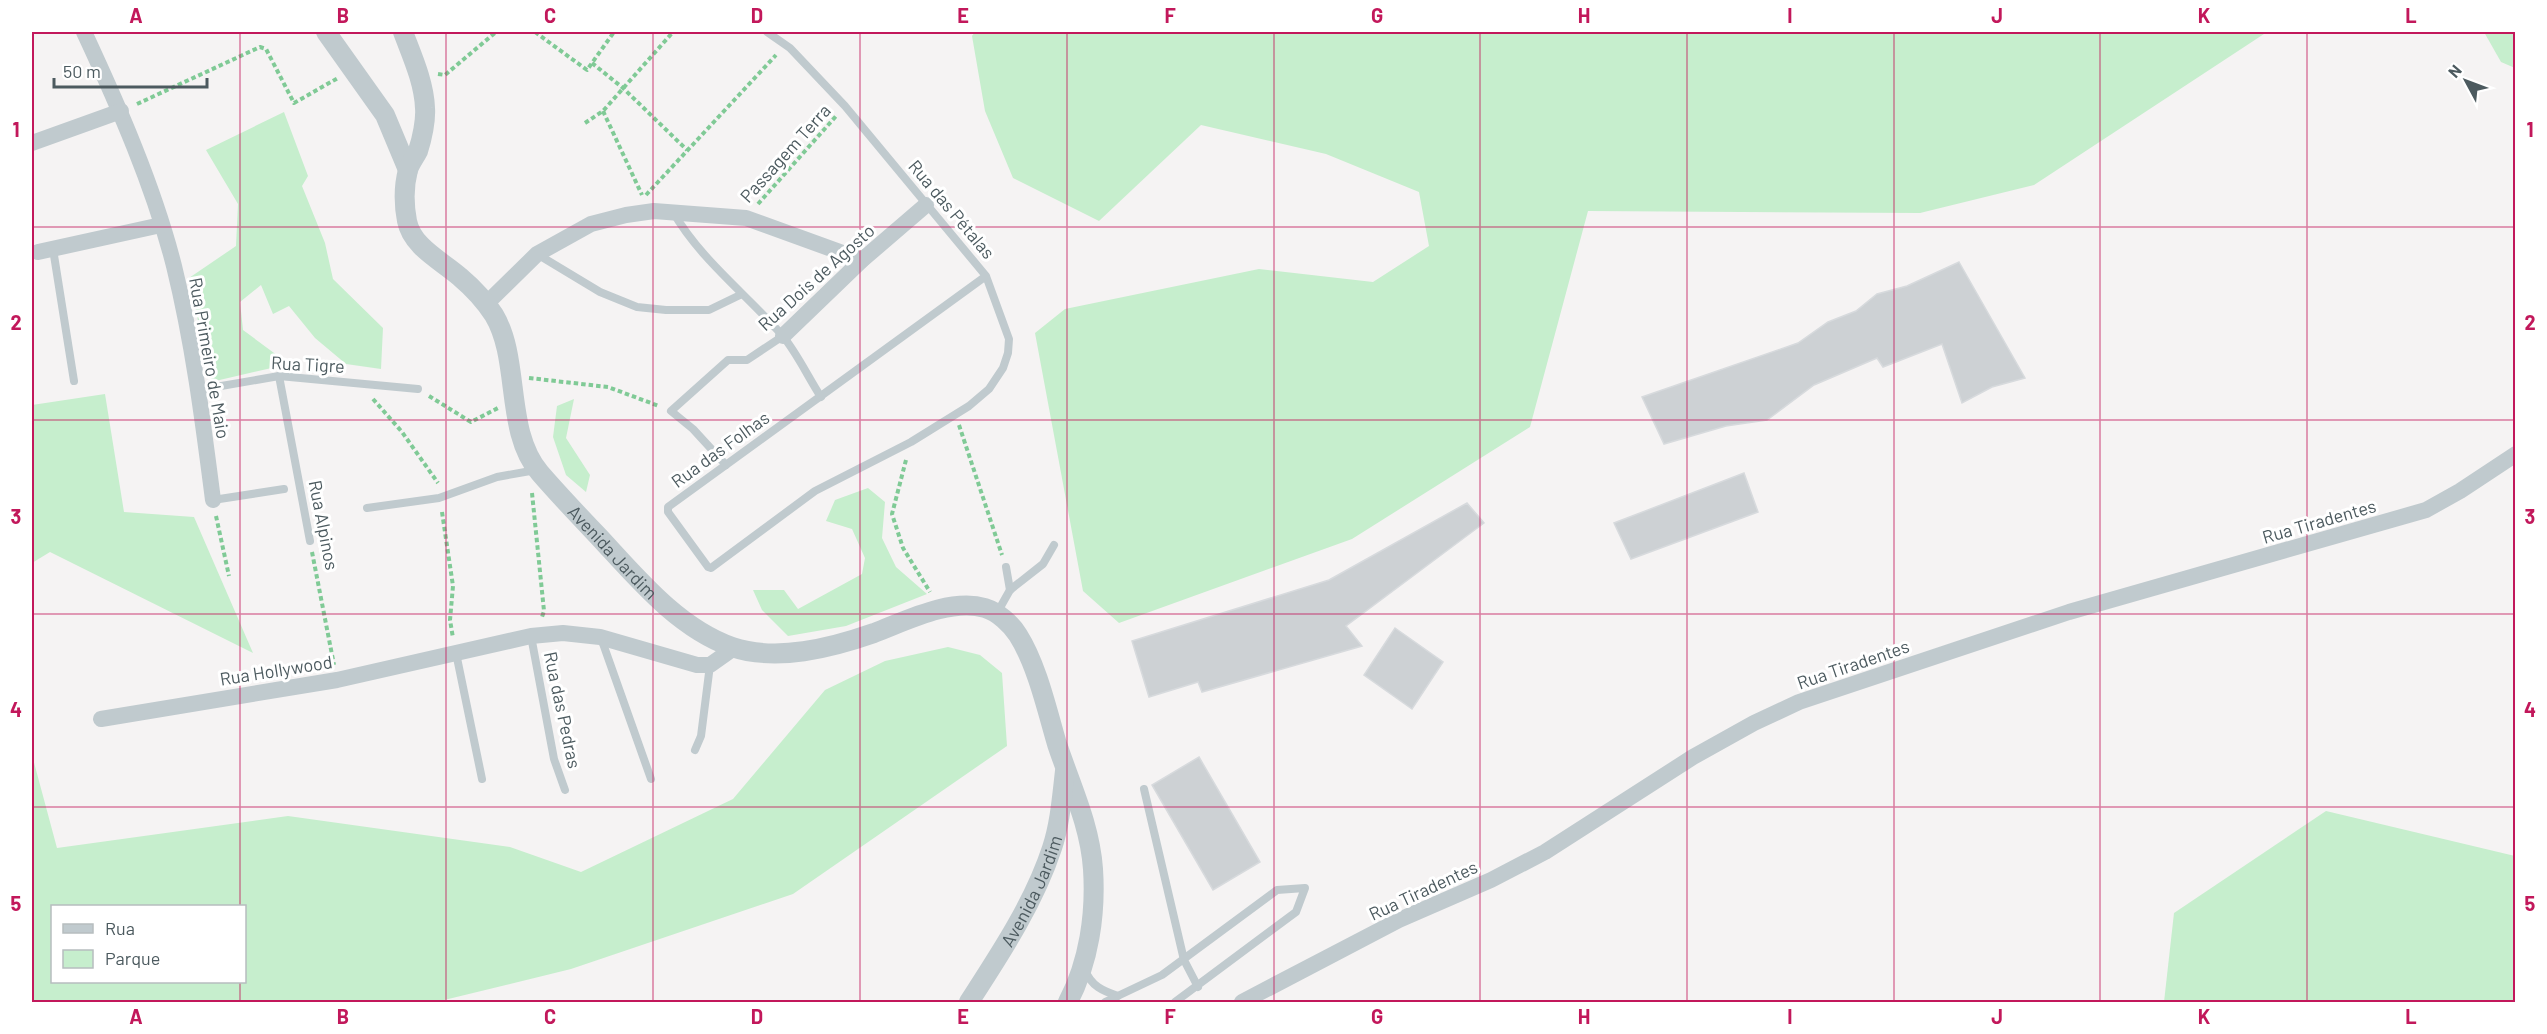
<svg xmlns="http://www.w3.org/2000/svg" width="2547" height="1034" viewBox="0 0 2547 1034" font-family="Barlow,sans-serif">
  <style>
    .green { fill: #c6eecd; fill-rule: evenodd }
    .building { fill: #cdd1d4; stroke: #d7dadd; stroke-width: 1.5 }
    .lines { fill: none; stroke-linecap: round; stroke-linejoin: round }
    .path { stroke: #80ca96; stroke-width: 4; stroke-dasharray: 4.5 3; stroke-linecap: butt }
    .service { stroke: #c0cace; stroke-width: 8 }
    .minor { stroke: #c0cace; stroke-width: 16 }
    .tertiary { stroke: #c0cace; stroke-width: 20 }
    .grid { fill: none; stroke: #c2185b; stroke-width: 1.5; stroke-opacity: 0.55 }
    .labels { text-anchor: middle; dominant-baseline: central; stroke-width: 6; stroke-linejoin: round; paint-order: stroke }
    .street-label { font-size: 18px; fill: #4c5a5f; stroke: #fff }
    .neatline { fill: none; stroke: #c2185b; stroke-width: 2 }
    .grid-label { font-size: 20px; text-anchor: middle; font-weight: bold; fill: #c2185b }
  </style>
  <rect width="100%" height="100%" fill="#f5f3f3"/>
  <g class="green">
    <path d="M975 32H2267L2034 185 1920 213 1588 211 1530 427 1352 539 1119 623 1083 591 1035 333 1065 309 1259 269 1373 282 1429 246 1419 192 1326 154 1201 125 1099 221 1013 178 985 111 972 36Z"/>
    <path d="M2484 32H2515V68L2501 62Z"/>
    <path d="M284 112 308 176 302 186 325 243 333 279 383 328 381 369 346 364 315 338 289 306 273 314 261 285 240 302 243 330 289 364 211 382 189 278 236 246 238 204 206 150Z"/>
    <path d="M105 394 124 512 194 517 253 653 50 552 32 563V405Z"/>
    <path d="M574 399 566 438 590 475 586 492 566 475 553 437 557 406Z"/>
    <path d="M868 488 885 502 882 538 896 567 927 594 846 626 788 636 762 610 753 590H784L798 609 862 574 865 558 852 529 826 521 835 500Z"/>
    <path d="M948 647 980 655 1002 673 1007 746 793 894 571 969 436 1002H32V755L57 848 288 816 510 847 581 872 733 799 825 690 885 661ZM244 906V982H52V906Z"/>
    <path d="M2326 811 2515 856V1002H2164L2174 913Z"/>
  </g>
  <g class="building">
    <path d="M1959 262 2025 378 1992 387 1962 403 1942 344 1883 367 1877 358 1814 385 1767 420 1726 426 1664 444 1642 397 1798 343 1828 322 1856 311 1877 294 1907 286Z"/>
    <path d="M1744 473 1758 512 1631 559 1614 523Z"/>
    <path d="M1467 503 1484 523 1346 626 1362 646 1202 692 1198 682 1149 697 1132 641 1329 580Z"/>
    <path d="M1395 628 1443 662 1412 709 1364 675Z"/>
    <path d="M1199 757 1260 862 1213 890 1152 785Z"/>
  </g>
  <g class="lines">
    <g class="path">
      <path d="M535 32 587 70 614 32"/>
      <path d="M592 63 623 88 687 150"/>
      <path d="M438 74 445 75 496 32"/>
      <path d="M137 104 260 47 266 49 294 103 338 78"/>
      <path d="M603 111 642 195"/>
      <path d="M585 123 603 111 673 32"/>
      <path d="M646 195 776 55"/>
      <path d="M758 204 837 115"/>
      <path d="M529 378 608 387 659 406"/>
      <path d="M429 396 471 422 498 408"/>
      <path d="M373 399 402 432 438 483"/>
      <path d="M959 425 1002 555"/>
      <path d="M906 460 892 514 903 548 930 592"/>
      <path d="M532 493 544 611 542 617"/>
      <path d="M442 512 453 586 450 620 453 638"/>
      <path d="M216 516 229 576"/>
      <path d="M312 552 334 665"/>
    </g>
    <g class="service">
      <path d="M767 32 790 48 845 106 986 276 1009 339 1008 353 1003 368 989 389 969 406 911 442 815 491 711 568 708 567 668 512V507L986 276"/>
      <path d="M673 212C701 260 745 293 782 335 797 353 808 377 821 397"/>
      <path d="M53 249 74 381"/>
      <path d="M537 254 600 292 637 307 666 310H709L740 295"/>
      <path d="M279 376 310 541"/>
      <path d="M198 390 279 376 418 389"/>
      <path d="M726 465 693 429 671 411 728 360H747L783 336"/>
      <path d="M213 500 284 489"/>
      <path d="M367 508 439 498 497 477 536 470"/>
      <path d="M1006 567 1010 590"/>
      <path d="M997 613 1010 590 1043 564 1054 545"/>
      <path d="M531 636 554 759 565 790"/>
      <path d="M601 638 651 779"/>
      <path d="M456 653 482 779"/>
      <path d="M695 750 701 736 710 665"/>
      <path d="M1144 789 1184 960 1198 987"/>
      <path d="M1085 970C1091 986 1103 991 1118 996"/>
      <path d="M1105 1002 1162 975 1277 890 1305 888 1296 912 1175 1002"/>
    </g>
    <g class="minor">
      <path d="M84 32C118 105 154 187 174 266 193 343 203 422 213 500"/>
      <path d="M32 143 121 111"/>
      <path d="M38 252 161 225"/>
      <path d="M486 304 537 254 591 224 626 215 654 211 746 218 862 260"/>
      <path d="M783 336 862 260 926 205"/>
      <path d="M101 719 337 680 531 636 563 633 600 637 697 665H710L734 648"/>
      <path d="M1242 1002 1399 920 1491 880 1545 852 1693 757 1754 723 1799 702 2069 612 2426 510 2460 491 2516 454"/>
    </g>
    <g class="tertiary">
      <path d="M326 32 385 115 408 170"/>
      <path id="s1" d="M403 32C412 56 424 82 425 108 426 120 422 139 418 151 415 157 410 163 408 170 404 185 404 205 407 221 412 247 442 261 460 277 473 288 485 301 494 315 521 360 504 431 540 473 559 495 579 516 599 537 637 578 678 628 732 647 777 662 831 648 874 633 906 621 950 598 985 608 998 612 1011 624 1018 635 1037 665 1047 710 1057 744 1071 786 1090 825 1093 869 1096 914 1089 962 1068 1002"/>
      <path id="s2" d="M969 1002C1000 954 1034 903 1052 848 1060 824 1062 797 1065 771"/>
    </g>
  </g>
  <path class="grid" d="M240 32V906M446 32V1002M653 32V1002M860 32V1002M1067 32V1002M1274 32V1002M1480 32V1002M1687 32V1002M1894 32V1002M2100 32V1002M2307 32V1002M32 227H2516M32 420H2516M32 614H2516M32 807H2516M240 982V1002"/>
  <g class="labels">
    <g class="street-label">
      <text transform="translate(785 153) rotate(-48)">Passagem Terra</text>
      <text transform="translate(952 209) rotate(50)">Rua das Pétalas</text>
      <text transform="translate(816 277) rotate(-42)">Rua Dois de Agosto</text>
      <text transform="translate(210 358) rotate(80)">Rua Primeiro de Maio</text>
      <text transform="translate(308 364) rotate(3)">Rua Tigre</text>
      <text transform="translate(720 449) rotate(-36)">Rua das Folhas</text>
      <text transform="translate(2319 521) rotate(-16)">Rua Tiradentes</text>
      <text transform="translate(324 525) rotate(79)">Rua Alpinos</text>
      <text stroke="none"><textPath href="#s1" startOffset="600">Avenida Jardim</textPath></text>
      <text transform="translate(1853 664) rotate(-19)">Rua Tiradentes</text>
      <text transform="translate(276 670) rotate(-9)">Rua Hollywood</text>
      <text transform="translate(563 710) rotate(78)">Rua das Pedras</text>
      <text stroke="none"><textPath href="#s2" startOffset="128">Avenida Jardim</textPath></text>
      <text transform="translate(1423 890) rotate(-25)">Rua Tiradentes</text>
    </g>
  </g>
  <rect width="2547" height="1034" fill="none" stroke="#ffffff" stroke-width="66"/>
  <rect x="51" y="905" width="195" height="78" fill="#ffffff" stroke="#b7bdbf" stroke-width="1.5"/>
  <rect x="63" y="924" width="30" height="9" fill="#c0cace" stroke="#b7bdbf" stroke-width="1.5"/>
  <text x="105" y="935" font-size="18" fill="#4c5a5f">Rua</text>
  <rect x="63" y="950" width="30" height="18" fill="#c6eecd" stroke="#b7bdbf" stroke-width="1.5"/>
  <text x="105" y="965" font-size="18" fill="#4c5a5f">Parque</text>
  <g transform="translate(2466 81) rotate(311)" stroke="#ffffff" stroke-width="4.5" paint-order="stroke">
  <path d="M0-4.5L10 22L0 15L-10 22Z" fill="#4c5a5f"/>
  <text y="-9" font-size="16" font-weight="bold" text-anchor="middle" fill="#4c5a5f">N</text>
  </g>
  <path d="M54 78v9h153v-9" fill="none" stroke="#4c5a5f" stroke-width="3"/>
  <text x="63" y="78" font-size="18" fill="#4c5a5f" stroke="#ffffff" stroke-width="4.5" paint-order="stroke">50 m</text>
  <rect x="33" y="33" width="2481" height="968" class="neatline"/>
  <g class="grid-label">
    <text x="136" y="23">A</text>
    <text x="343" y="23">B</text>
    <text x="550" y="23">C</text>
    <text x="757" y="23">D</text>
    <text x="963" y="23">E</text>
    <text x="1170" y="23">F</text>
    <text x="1377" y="23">G</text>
    <text x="1584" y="23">H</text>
    <text x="1790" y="23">I</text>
    <text x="1997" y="23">J</text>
    <text x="2204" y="23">K</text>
    <text x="2411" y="23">L</text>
    <text x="16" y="137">1</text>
    <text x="2530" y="137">1</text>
    <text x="16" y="330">2</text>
    <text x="2530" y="330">2</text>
    <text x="16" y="524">3</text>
    <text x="2530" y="524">3</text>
    <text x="16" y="717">4</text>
    <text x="2530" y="717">4</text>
    <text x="16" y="911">5</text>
    <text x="2530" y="911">5</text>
    <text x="136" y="1024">A</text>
    <text x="343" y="1024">B</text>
    <text x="550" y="1024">C</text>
    <text x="757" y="1024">D</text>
    <text x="963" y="1024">E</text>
    <text x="1170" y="1024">F</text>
    <text x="1377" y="1024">G</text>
    <text x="1584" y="1024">H</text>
    <text x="1790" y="1024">I</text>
    <text x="1997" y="1024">J</text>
    <text x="2204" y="1024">K</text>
    <text x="2411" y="1024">L</text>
  </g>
</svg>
